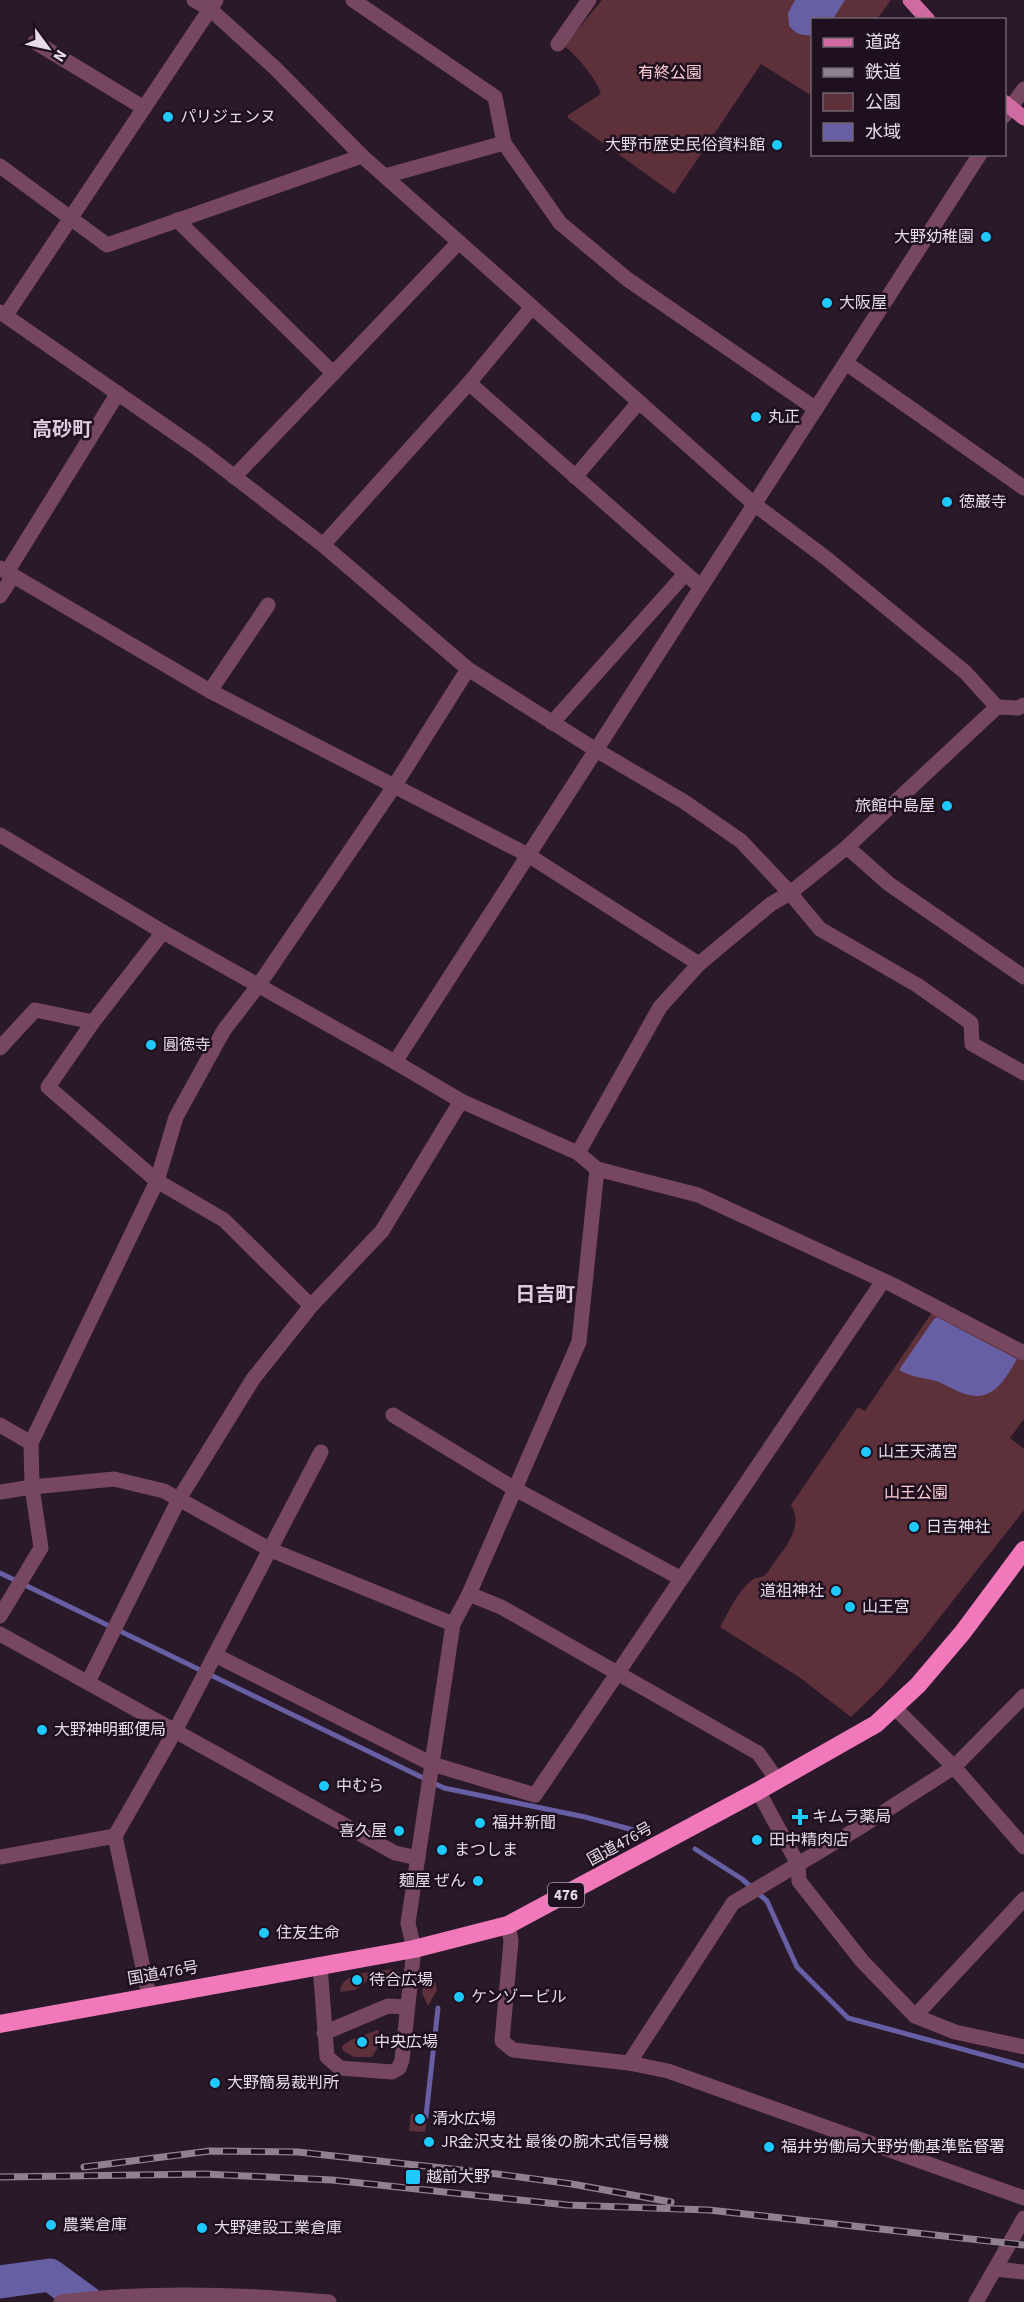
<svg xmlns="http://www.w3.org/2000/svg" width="1024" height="2302" viewBox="0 0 1024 2302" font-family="'Source Sans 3','Noto Sans JP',sans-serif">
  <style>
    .green { fill: #5e313a }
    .water { fill: #665fa3 }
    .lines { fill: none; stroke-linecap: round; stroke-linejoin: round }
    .stream { stroke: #665fa3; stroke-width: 5 }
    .river { stroke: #665fa3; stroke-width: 33 }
    .minor { stroke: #774760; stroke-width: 15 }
    .major { stroke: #cf6ba1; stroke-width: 15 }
    .highway { stroke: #f179bb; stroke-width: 18 }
    .rail-casing { stroke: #8f818f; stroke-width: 7 }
    .rail { stroke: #1f101f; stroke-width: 4.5; stroke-dasharray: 14; stroke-linecap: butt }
    .poi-dot { fill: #1ec9fd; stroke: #1f101f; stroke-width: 2 }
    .labels { text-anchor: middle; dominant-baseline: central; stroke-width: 5; stroke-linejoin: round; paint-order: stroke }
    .shield { fill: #1f101f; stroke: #aa9eaa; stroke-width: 1.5 }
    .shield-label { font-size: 15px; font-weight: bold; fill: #e6dbe6 }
    .park-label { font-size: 16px; fill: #fccdd4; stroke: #1f101f }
    .poi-label { font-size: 16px; fill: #e6dbe6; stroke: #1f101f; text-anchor: start }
    .street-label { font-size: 16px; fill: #e6dbe6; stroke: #1f101f }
    .quarter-label { font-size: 20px; font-weight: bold; fill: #e0cadf; stroke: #1f101f }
  </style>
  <rect width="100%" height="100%" fill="#291929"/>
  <g class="green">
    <path d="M602 0H891L877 19 812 20V96L761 64 674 194 568 118V115L601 94C597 80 576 54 564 46Z"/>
    <path d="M933 1311 1024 1357V1419L1010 1438 1024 1449V1510L922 1640 882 1687 851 1717 799 1677 720 1627C729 1611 738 1591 752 1580 755 1577 761 1578 765 1575 768 1573 771 1567 773 1564 786 1547 804 1526 791 1505L858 1407 865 1411Z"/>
    <path d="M392 1969 400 1973 367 1981 355 1990 340 1992C341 1971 376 1972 392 1969Z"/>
    <path d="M430 1976V1980L435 1981 437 1990 428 2006 422 1993 424 1979Z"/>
    <path d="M377 2030 379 2031 377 2049 372 2057H354L343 2051 342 2046 351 2040Z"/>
    <path d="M411 2114 424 2115 427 2118 425 2132 409 2131Z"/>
  </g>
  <g class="water">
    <path d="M795 0H845L833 19 812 20V35C802 36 796 34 789 26L788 13Z"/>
    <path d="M937 1317 1017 1359C1006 1378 994 1401 969 1395 959 1393 948 1386 939 1382 926 1378 910 1377 899 1370L934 1319Z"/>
  </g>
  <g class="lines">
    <g class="stream">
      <path d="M0 1573 444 1788 585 1817 641 1832"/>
      <path d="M695 1849 742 1879 767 1901 797 1967 848 2018 1024 2066"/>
      <path d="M422 2122 426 2116 438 2008"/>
    </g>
    <path class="river" d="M0 2282 50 2275 87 2302"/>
    <g class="minor">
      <path d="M194 0 210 9 275 68 362 156 754 504 826 558 965 672 997 707"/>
      <path d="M353 0 495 97 504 143 560 223 627 279 816 409"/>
      <path d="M35 42 144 108"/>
      <path d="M558 44 589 0"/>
      <path d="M1004 116 1024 89"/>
      <path d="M0 166 107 245 362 156"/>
      <path d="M385 176 504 143"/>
      <path d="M177 220 333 373"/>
      <path d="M0 312 201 451 323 545 468 669 596 750 683 801 741 841 790 893 820 929 917 985 971 1023 972 1044 1024 1073"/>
      <path d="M6 315 216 0"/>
      <path d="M846 363 1024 488"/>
      <path d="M469 383 701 587"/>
      <path d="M234 477 459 242"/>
      <path d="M575 477 639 402"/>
      <path d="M323 545 469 383 532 307"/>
      <path d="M0 568 210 691 528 855 699 964"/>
      <path d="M7 572 118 393"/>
      <path d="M0 596 13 576"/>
      <path d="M210 691 268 605"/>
      <path d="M552 723 685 574"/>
      <path d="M0 835 163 932 395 1062 461 1101 578 1153 597 1169 698 1195 893 1285 1024 1353"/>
      <path d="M847 847 889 884 1024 977"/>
      <path d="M163 932 93 1022 48 1087 157 1181 224 1220 311 1306"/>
      <path d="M0 1048 35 1010 93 1022"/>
      <path d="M395 1062 980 154"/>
      <path d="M578 1153 660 1007 699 964 771 904 790 893 847 847 997 707 1018 708 1024 705"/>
      <path d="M393 1415 515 1489 680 1578"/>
      <path d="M0 1425 31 1443"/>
      <path d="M0 1492 32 1487 114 1479 164 1491 271 1550 453 1624"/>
      <path d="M469 1594 501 1607 758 1753 778 1781"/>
      <path d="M0 1616 41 1548 32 1487 31 1443 157 1181 176 1117 224 1030 258 986 395 785 468 669"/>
      <path d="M0 1634 395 1853 418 1858"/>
      <path d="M215 1655 432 1764 535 1795 883 1281"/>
      <path d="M88 1682 179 1499 253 1379 311 1306 382 1231 461 1101"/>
      <path d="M895 1708 954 1767 1024 1847"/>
      <path d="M758 1791 798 1864 799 1881 862 1961 915 2016 955 2032 1024 2047"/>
      <path d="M0 1857 115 1836"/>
      <path d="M508 1925 511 1941 502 2041 513 2050 629 2063 668 2071 1024 2198"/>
      <path d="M320 1965 327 2057 340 2068 392 2072 399 2068 402 2060 414 1949 408 1923 453 1624 469 1594 579 1342 597 1169"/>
      <path d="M149 1996 115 1836 175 1731 321 1452"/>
      <path d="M915 2016 1024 1899"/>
      <path d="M324 2033 388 2006 407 2007"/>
      <path d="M629 2063 733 1903 862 1826 954 1767 1024 1696"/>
      <path d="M995 2269 1024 2272"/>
      <path d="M61 2302C150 2291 240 2294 329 2302"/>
      <path d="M976 2302 1024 2218"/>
    </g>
    <g class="major">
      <path d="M910 0 928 20"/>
      <path d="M1004 102 1024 118"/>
    </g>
    <path class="highway" d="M0 2024 414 1949 508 1925 758 1791 876 1724 918 1685 963 1632 1024 1550"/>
    <g class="rail-casing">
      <g id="rail">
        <path d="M84 2167 210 2151 298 2152 497 2174 572 2184 671 2202"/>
        <path d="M0 2177 205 2174 332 2180 567 2205 709 2210 1024 2245"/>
      </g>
    </g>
    <use href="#rail" class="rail"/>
  </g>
  <g class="poi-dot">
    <circle cx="168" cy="117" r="6"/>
    <circle cx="777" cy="145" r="6"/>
    <circle cx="986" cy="237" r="6"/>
    <circle cx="827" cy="303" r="6"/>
    <circle cx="756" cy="417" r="6"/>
    <circle cx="947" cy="502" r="6"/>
    <circle cx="947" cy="806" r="6"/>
    <circle cx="151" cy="1045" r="6"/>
    <circle cx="866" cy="1452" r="6"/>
    <circle cx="914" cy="1527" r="6"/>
    <circle cx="836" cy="1591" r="6"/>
    <circle cx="850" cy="1607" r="6"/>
    <circle cx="42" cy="1730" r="6"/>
    <circle cx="324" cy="1786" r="6"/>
    <path d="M797 1808h6v6h6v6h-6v6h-6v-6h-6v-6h6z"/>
    <circle cx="480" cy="1823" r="6"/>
    <circle cx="399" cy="1831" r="6"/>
    <circle cx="757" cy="1840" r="6"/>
    <circle cx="442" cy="1850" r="6"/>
    <circle cx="478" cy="1881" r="6"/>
    <circle cx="264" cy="1933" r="6"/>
    <circle cx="357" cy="1980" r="6"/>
    <circle cx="459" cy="1997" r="6"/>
    <circle cx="362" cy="2042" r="6"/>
    <circle cx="215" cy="2083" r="6"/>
    <circle cx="420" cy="2119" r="6"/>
    <circle cx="429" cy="2142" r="6"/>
    <circle cx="769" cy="2147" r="6"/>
    <rect x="405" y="2169" width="16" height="16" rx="3"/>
    <circle cx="51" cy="2225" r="6"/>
    <circle cx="202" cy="2228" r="6"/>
  </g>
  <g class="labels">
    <rect class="shield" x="548" y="1883" width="36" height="24" rx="4.5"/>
    <g class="shield-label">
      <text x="566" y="1895">476</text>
    </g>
    <g class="park-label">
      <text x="670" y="73">有終公園</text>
      <text x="916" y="1493">山王公園</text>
    </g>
    <g class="poi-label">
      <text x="180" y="117">パリジェンヌ</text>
      <text x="765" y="145" text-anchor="end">大野市歴史民俗資料館</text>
      <text x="974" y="237" text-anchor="end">大野幼稚園</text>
      <text x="839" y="303">大阪屋</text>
      <text x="768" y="417">丸正</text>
      <text x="959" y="502">徳巌寺</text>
      <text x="935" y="806" text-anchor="end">旅館中島屋</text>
      <text x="163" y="1045">圓徳寺</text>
      <text x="878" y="1452">山王天満宮</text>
      <text x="926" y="1527">日吉神社</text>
      <text x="824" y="1591" text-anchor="end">道祖神社</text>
      <text x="862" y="1607">山王宮</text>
      <text x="54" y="1730">大野神明郵便局</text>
      <text x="336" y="1786">中むら</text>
      <text x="812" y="1817">キムラ薬局</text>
      <text x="492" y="1823">福井新聞</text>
      <text x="387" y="1831" text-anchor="end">喜久屋</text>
      <text x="769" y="1840">田中精肉店</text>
      <text x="454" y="1850">まつしま</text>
      <text x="466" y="1881" text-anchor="end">麺屋 ぜん</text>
      <text x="276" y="1933">住友生命</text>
      <text x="369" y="1980">待合広場</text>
      <text x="471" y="1997">ケンゾービル</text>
      <text x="374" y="2042">中央広場</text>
      <text x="227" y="2083">大野簡易裁判所</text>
      <text x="432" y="2119">清水広場</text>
      <text x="441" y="2142">JR金沢支社 最後の腕木式信号機</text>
      <text x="781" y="2147">福井労働局大野労働基準監督署</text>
      <text x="426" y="2177">越前大野</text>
      <text x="63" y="2225">農業倉庫</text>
      <text x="214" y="2228">大野建設工業倉庫</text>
    </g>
    <g class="street-label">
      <text transform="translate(620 1844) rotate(-29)">国道476号</text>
      <text transform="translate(163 1973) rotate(-10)">国道476号</text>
    </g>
    <g class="quarter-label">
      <text x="62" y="430">高砂町</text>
      <text x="545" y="1295">日吉町</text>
    </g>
  </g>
  <rect x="811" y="18" width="195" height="138" fill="#1f101f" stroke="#6f616f" stroke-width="1.5"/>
  <rect x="823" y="38" width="30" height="9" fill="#cf6ba1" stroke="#6f616f" stroke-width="1.5"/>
  <text x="865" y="48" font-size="18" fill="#e6dbe6">道路</text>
  <rect x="823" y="68" width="30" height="9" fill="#8f818f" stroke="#6f616f" stroke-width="1.5"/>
  <text x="865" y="78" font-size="18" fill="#e6dbe6">鉄道</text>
  <rect x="823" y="93" width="30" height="18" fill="#5e313a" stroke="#6f616f" stroke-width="1.5"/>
  <text x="865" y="108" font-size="18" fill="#e6dbe6">公園</text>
  <rect x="823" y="123" width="30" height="18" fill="#665fa3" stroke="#6f616f" stroke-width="1.5"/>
  <text x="865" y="138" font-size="18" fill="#e6dbe6">水域</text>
  <g transform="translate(48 48) rotate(123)" stroke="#1f101f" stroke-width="4.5" paint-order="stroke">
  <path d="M0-4.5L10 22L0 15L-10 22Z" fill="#e6dbe6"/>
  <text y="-9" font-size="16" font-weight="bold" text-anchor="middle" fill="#e6dbe6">N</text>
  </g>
</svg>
